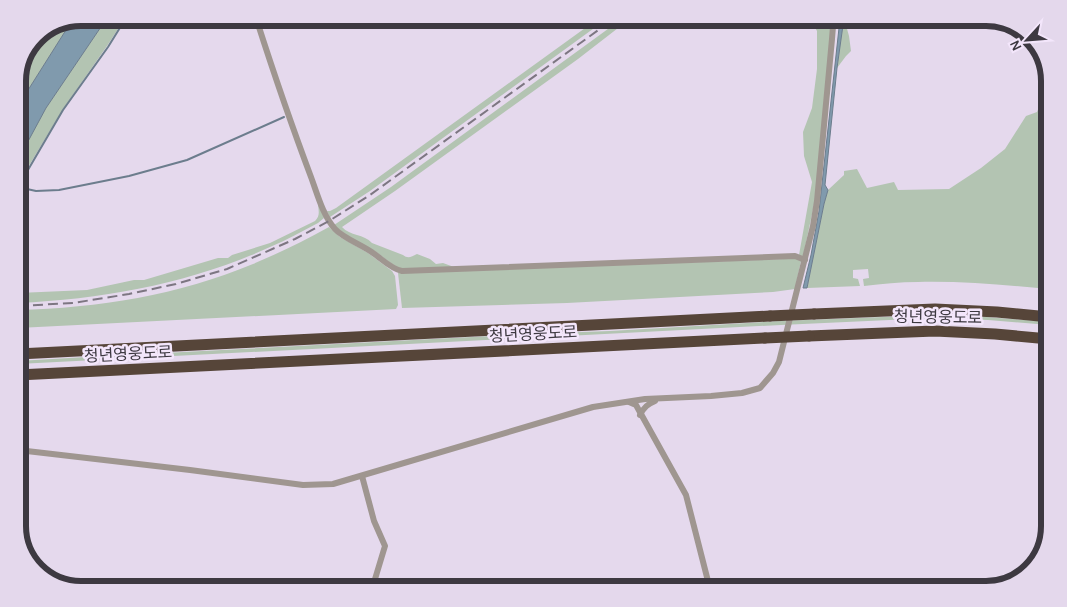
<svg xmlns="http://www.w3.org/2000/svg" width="1067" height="607" viewBox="0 0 1067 607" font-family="Karla,'Noto Sans KR',sans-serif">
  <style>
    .green { fill: #b3c4b2 }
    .water { fill: #809aad; stroke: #6c7d8d }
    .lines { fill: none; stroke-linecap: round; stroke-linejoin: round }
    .stream { stroke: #6c7d8d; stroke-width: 2 }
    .street { stroke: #9f9690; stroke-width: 6 }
    .highway { stroke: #564539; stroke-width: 11 }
    .rail { stroke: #7d7682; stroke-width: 2; stroke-dasharray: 10 5; stroke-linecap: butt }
    .highway-bridge { stroke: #564539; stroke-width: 11 }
    .labels { text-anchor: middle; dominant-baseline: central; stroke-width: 5; stroke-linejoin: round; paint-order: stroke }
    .street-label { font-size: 16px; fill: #3d3941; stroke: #f3e6fb }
    .rim { fill: none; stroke: #3d3941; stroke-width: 6 }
  </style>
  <rect width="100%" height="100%" fill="#e5d9ed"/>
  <g class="green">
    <path d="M107 18H125L107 46 63 109 18 184V160L22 151 46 108Z"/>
    <path d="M599 18H608L370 191 330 217 327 211H330L336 208Z"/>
    <path d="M623 18H631L578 59 395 191 342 227C350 236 364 234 372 243L403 255C408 259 411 257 417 254L430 259 436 264 443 263 454 267 403 269C392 266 383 256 373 250 359 242 346 236 334 225L391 187Z"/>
    <path d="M793 18H834L831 25 816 195 803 257 799 255 812 182 804 156 803 132 812 108 817 69V31L813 24Z"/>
    <path d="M844 18 849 36 851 51 846 56 837 68Z"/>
    <path d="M71 22 18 106V85L49 31Z"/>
    <path d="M1049 82V289C1006 285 962 281 918 282 900 282 882 284 864 286L863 279 869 278 868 269 853 270V278L858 279 860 286 807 288 824 204 828 190 844 175V171L857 169 867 188 894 182 898 190 949 189 981 168 1005 149 1026 116 1037 112Z"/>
    <path d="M318 202 324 218 318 223C302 231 287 240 270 247 191 283 105 299 18 303V293L87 290 134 280H144L218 258H228L232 255 270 243 315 221C321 215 318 210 318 202Z"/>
    <path d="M329 227 340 237 368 253 392 271 395 276 398 305 396 309 18 328V310C98 308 179 295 253 264 279 253 304 241 329 227Z"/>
    <path d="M784 259H797L801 261 795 289 773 292 567 303 402 308 398 273Z"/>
    <path d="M933 315 974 316 1049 322V325L988 320 933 318 781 325 18 364V361L86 357 528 334 610 331 780 321Z"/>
  </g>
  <g class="water">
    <path d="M82 18H107L46 108 18 160V106L71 22Z"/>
    <path d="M842 18H844L837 68 825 185 828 190 824 204 807 288H803L811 255 819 211 839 28 841 20Z"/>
  </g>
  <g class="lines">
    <g class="stream">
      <path d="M19 184 27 189 36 191 59 190 129 176 187 160 284 117"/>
      <path d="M18 187 63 110 108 47 126 18"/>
    </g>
    <g class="street">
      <path d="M256 18C273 71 291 124 311 177 317 193 323 216 335 229 343 238 362 245 373 253 382 259 391 269 402 271L795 256 805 260"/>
      <path d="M629 402 636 405 686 495 710 589"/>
      <path d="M640 415C644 407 648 404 655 401"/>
      <path d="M18 450 190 470 303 485 333 484 593 407 645 399 711 396 742 393 760 388 773 373 779 362 813 226 817 201 832 39 833 26 837 18"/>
      <path d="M362 476 374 521 385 546 372 589"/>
    </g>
    <g class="highway">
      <path d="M814 314 935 309 997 312 1049 317"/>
      <path d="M809 336 935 331 995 334 1049 339"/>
      <path d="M18 354 770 316"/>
      <path d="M18 375 765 338"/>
    </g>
    <path class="rail" d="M18 306 73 303 129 294 176 284 227 269 295 239 329 221 370 195 615 18"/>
    <g class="highway-bridge">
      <path d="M770 316 814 314"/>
      <path d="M765 338 809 336"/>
    </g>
  </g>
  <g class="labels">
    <g class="street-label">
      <text transform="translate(938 317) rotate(1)">청년영웅도로</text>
      <text transform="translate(533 334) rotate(-3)">청년영웅도로</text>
      <text transform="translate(128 354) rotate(-3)">청년영웅도로</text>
    </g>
  </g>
  <path d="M0 0H1067V607H0ZM81 26H986A55 55 0 0 1 1041 81V526A55 55 0 0 1 986 581H81A55 55 0 0 1 26 526V81A55 55 0 0 1 81 26Z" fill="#e4d8ec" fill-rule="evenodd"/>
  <path class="rim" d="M81 26H986A55 55 0 0 1 1041 81V526A55 55 0 0 1 986 581H81A55 55 0 0 1 26 526V81A55 55 0 0 1 81 26Z"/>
  <g transform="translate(1027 40) rotate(244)" stroke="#f3e6fb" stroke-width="4" paint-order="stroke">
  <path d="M0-4L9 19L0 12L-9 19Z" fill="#3d3941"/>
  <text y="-8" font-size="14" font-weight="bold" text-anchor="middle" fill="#3d3941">N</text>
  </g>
</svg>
